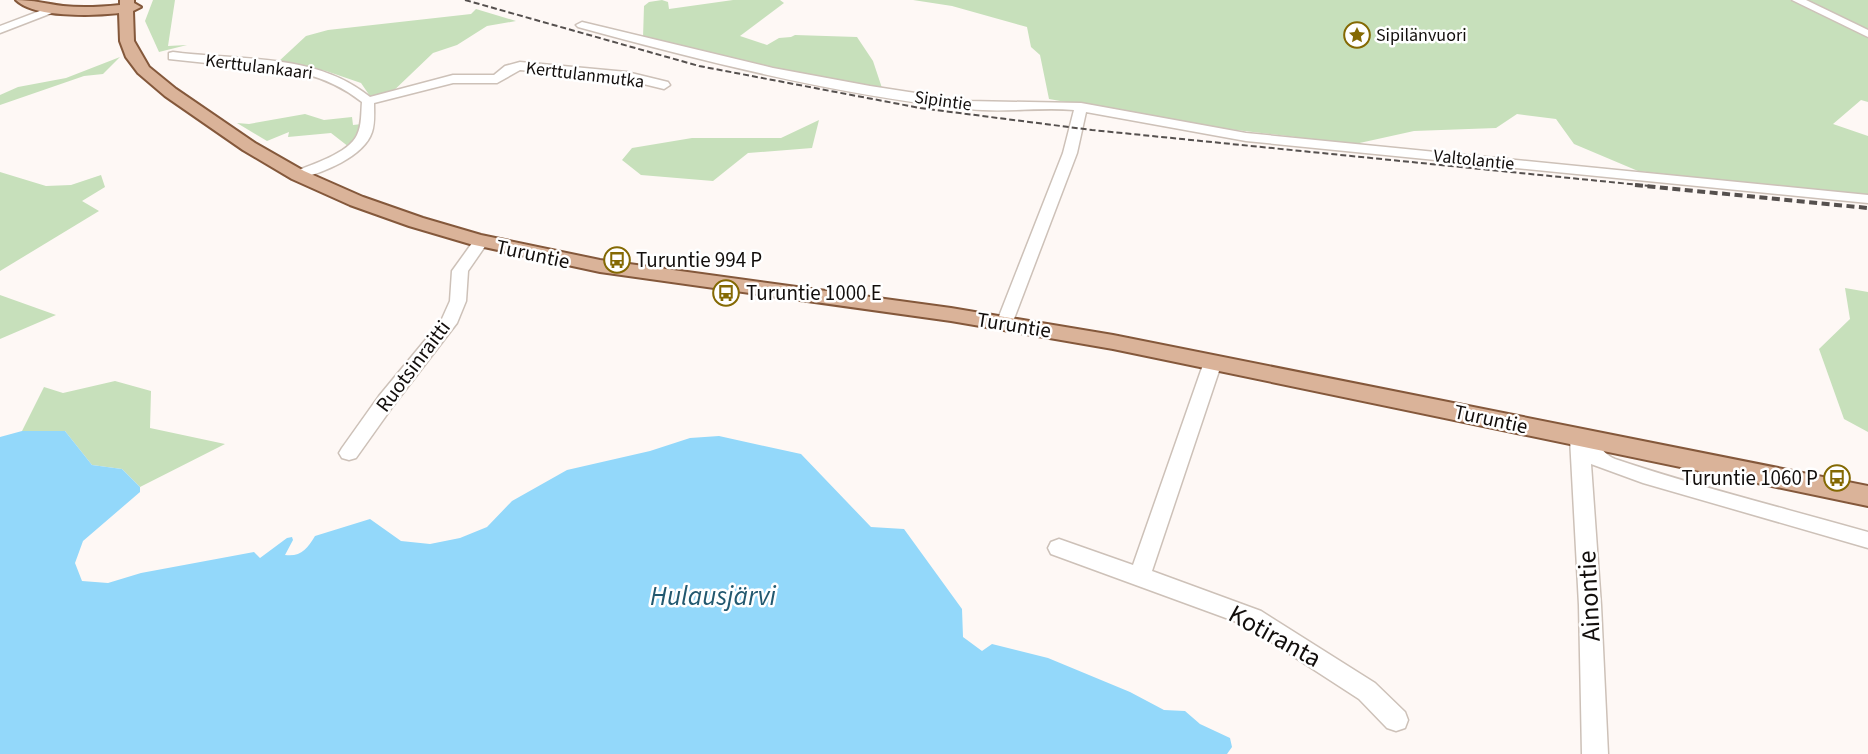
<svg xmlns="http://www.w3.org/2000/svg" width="1868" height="754" viewBox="0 0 1868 754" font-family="'Source Sans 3',sans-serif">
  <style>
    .green { fill: #c7e0bb }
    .water { fill: #93d8fa }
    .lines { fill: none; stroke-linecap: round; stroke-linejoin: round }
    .minor-casing { stroke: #cdc1b8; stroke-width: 3 }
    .major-casing { stroke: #84583b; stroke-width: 4 }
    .minor { fill: #fff; fill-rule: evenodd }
    .major { fill: #dab399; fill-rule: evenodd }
    .rail-far1 { stroke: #55504e; stroke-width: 2; stroke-dasharray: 6 3; stroke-linecap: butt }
    .rail { stroke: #55504e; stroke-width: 4; stroke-dasharray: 8 4.5; stroke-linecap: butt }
    .labels { text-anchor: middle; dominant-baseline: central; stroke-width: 5; stroke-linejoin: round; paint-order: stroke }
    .far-poi-label { font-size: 18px; fill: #120e0c; stroke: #fff; text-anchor: start }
    .far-street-label { font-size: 18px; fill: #120e0c; stroke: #fff }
    .street-label { font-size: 21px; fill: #120e0c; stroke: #fff }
    .poi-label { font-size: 21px; fill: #120e0c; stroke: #fff; text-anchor: start }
    .near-street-label { font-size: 26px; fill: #120e0c; stroke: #fff }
    .near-water-label { font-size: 27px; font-style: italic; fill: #22586f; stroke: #fff }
  </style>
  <rect width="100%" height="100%" fill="#fef8f5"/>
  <g class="green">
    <path d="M153 0H175L168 46 187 45 159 52 145 21Z"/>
    <path d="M662 0 668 2 669 9 733 0H780L784 3 740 36 767 45 779 38 791 37 795 35 857 37 873 61 882 88 814 76 643 38 644 6 649 2Z"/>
    <path d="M913 0H1790L1868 37V102L1861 100 1833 124 1868 136V196L1638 171 1574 144 1556 119 1517 114 1496 128 1414 131 1355 144 1202 126 1049 99 1040 55 1031 47 1027 27 952 6Z"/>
    <path d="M1806 0H1868V30L1813 5Z"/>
    <path d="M476 9 516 21 487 26 457 45 433 53 387 97 374 102 361 83 326 71 278 62 306 36 328 30 471 14Z"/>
    <path d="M120 57 103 74 84 76 0 105V95L18 87 66 78Z"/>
    <path d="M305 114 324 120 352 117 353 125 362 124 349 147 331 133 288 137 289 132 267 141 237 123 249 124Z"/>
    <path d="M819 120 812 148 748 153 713 181 641 175 622 160 632 148 692 138H781Z"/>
    <path d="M0 172 46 186 71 185 101 175 105 187 82 201 99 211 0 271Z"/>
    <path d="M1845 288 1868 292V432L1844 419 1819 349 1850 319Z"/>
    <path d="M0 295 56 315 0 339Z"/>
    <path d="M115 381 151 391 150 428 225 444 140 487 122 469 92 465 65 431H22L44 387 63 393Z"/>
  </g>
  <path class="water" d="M22 431H65L92 465 122 469 140 487V492L83 541 75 563 82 581 108 583 141 573 254 552 260 558 287 538 292 537 293 540 285 555C301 557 307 549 315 536L370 519 401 541 430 544 460 538 487 527 512 501 567 470 650 451 690 438 719 436 801 454 871 527 904 529 962 609 963 637 982 651 992 644 1048 658 1130 692 1164 710 1185 711 1200 724 1230 738 1232 747 1227 754H0V437Z"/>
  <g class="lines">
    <g class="minor-casing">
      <g id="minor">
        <path d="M1792 0H1806L1868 30V37Z"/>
        <path d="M53 6 57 7V11L0 33V26Z"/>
        <path d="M582 22 773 68 870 86 967 101 1081 103 1246 133 1868 195V203L1246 141 1086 112 1077 153 1012 324 1010 328H998L996 324 1063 153 1074 110C1039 107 1004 113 969 109 837 95 706 62 578 27L576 25Z"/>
        <path d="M173 52C240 61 315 52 370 97L453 75H494L505 66 520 62 627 72 668 82 670 85 664 89 627 80 520 70 497 83H453L374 103C374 113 375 123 372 132 364 157 322 173 298 179L291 175 293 172C311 165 349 153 357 135 362 125 361 112 362 102 343 87 325 79 302 73L169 59V53Z"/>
        <path d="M480 237 488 242 468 271 466 301 457 323 393 406 356 458 349 460 342 458 339 453 342 448 379 396 441 321 450 301 452 271 475 239Z"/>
        <path d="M1213 356 1219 358 1222 362 1152 571 1261 611 1375 683 1405 712 1408 720 1405 728 1396 731 1387 728 1359 699 1245 625 1051 554 1048 548 1051 542 1059 539 1133 565 1204 362 1207 358Z"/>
        <path d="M1580 431C1595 436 1600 453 1615 459 1698 487 1784 508 1868 532V548L1643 483 1591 464 1601 605 1608 754H1582L1579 605 1570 438 1573 433Z"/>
      </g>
    </g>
    <g class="major-casing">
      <path id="major" d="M16 0C33 0 47 4 63 6 82 8 101 7 120 5V0H134V3L141 7 133 11 134 41 149 67 176 89 255 143 304 171 363 197 423 218 481 235 600 260 951 308 1113 335 1868 486V506L1113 349 951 321 600 272 470 244 409 226 350 205 292 179 243 150 165 96 138 73 126 57 120 41 119 13C94 16 34 18 16 0Z"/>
    </g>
    <use href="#minor" class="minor"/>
    <use href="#major" class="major"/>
    <path class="rail-far1" d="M465 0 699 66 920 108 1092 130 1650 186"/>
    <path class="rail" d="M1635 185 1868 208"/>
  </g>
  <defs>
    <g id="sight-ring" transform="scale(1.35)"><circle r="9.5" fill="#fff" stroke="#846903" stroke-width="1.5"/><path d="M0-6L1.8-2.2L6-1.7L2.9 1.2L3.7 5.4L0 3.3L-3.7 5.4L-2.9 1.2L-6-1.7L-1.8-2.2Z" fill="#846903"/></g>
    <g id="bus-ring" transform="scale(1.35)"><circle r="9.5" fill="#fff" stroke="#846903" stroke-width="1.5"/><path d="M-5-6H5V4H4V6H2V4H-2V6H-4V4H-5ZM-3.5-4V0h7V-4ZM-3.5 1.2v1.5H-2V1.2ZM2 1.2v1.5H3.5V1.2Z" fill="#846903"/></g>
  </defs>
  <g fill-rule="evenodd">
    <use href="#sight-ring" x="1357" y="35"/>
    <use href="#bus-ring" x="617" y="260"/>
    <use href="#bus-ring" x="726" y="293"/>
    <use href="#bus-ring" x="1837" y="478"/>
  </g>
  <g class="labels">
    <g class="far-poi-label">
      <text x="1376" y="35">Sipilänvuori</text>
    </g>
    <g class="far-street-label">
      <text transform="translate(259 67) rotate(7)">Kerttulankaari</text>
      <text transform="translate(585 75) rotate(7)">Kerttulanmutka</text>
      <text transform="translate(943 101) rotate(8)">Sipintie</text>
      <text transform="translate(1474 160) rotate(6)">Valtolantie</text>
    </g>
    <g class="street-label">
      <text transform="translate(533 254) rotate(12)">Turuntie</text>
      <text transform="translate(1014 325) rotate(9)">Turuntie</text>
      <text transform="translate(413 366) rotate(-53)">Ruotsinraitti</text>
      <text transform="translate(1491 419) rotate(12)">Turuntie</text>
    </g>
    <g class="poi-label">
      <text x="636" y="260">Turuntie 994 P</text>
      <text x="746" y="293">Turuntie 1000 E</text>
      <text x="1818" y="478" text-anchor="end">Turuntie 1060 P</text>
    </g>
    <g class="near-street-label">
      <text transform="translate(1589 596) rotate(-93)">Ainontie</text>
      <text transform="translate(1275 636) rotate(29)">Kotiranta</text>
    </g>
    <g class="near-water-label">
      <text x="713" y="596">Hulausjärvi</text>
    </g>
  </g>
</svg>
